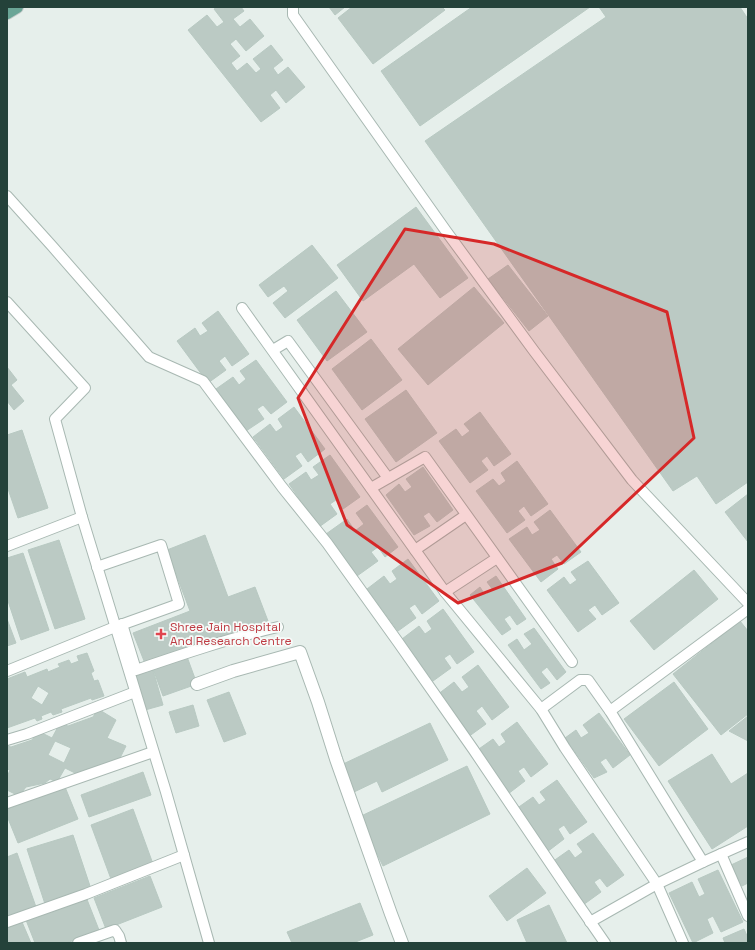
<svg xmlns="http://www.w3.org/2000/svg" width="755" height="950" viewBox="0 0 755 950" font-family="'Space Grotesk',sans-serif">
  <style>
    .building { fill: #bbcac4; stroke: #b8c9c2; fill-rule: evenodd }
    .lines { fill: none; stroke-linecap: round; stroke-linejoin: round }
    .service-casing { stroke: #a8b8b2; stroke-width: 12 }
    .minor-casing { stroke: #a8b8b2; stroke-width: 14 }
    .primary-casing { stroke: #c2cac8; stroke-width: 14 }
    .service { stroke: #fff; stroke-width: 10 }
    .minor { stroke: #fff; stroke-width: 12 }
    .primary { stroke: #6aa596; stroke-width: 12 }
    .marked { fill: #d62828; fill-opacity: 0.2; stroke: #d62828; stroke-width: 3; stroke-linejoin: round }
    .health-dot { fill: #e0444e; stroke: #f7fbf9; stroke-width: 1.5 }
    .labels { text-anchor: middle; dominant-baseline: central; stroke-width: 3.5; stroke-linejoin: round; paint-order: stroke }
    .health-label { font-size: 12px; fill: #be3a42; stroke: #f7fbf9; text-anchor: start }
  </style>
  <rect width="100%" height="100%" fill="#e6efeb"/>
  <g class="building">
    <path d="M217 7H241L244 11 233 19 240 27 250 19 264 36 246 51 236 39 230 44 240 56 231 63 237 71 247 63 256 73 261 69 253 59 271 45 283 60 273 68 278 75 288 67 305 87 286 103 276 90 270 95 280 108 261 122 188 30 207 15 217 27 224 22 214 9Z"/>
    <path d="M329 7H345L335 15Z"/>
    <path d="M352 7H442L445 10 373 64 338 18Z"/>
    <path d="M472 7H590L420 126 381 71Z"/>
    <path d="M599 7H740L748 19V482L716 504 697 476 673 491 425 141 606 17Z"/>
    <path d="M416 207 468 278 440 298 414 264 363 301 337 265Z"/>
    <path d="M312 245 338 278 285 318 273 303 288 291 284 286 268 297 259 285Z"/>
    <path d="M508 265 548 316 529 331 488 279Z"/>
    <path d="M474 287 504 323 428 385 398 349Z"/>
    <path d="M336 291 367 332 327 361 297 320Z"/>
    <path d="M218 311 249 354 232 366 225 356 219 361 226 370 208 383 177 341 195 328 200 336 208 331 202 323Z"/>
    <path d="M371 339 402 380 362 410 332 369Z"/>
    <path d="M256 360 287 402 271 414 263 405 257 409 264 419 246 431 216 389 233 377 239 385 246 379 240 371Z"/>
    <path d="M7 367 17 380 11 385 24 401 14 410 7 401Z"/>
    <path d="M406 390 437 433 396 462 365 419Z"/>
    <path d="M294 407 325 449 308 462 301 452 295 456 302 466 284 479 253 437 270 424 276 432 283 427 278 419Z"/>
    <path d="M480 412 511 454 494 466 487 456 481 461 488 470 470 483 439 441 456 429 462 437 470 431 464 424Z"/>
    <path d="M22 430 48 508 18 518 7 486V435Z"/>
    <path d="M330 455 360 497 343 509 336 500 330 504 337 514 319 527 289 484 306 472 311 480 319 475 313 467Z"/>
    <path d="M517 461 548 504 531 516 524 506 518 511 525 520 507 533 476 491 493 479 499 486 506 481 501 473Z"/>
    <path d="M423 467 453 510 437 522 429 512 423 516 430 526 414 535 386 495 399 484 405 492 412 487 406 479Z"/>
    <path d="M748 494V542L725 512Z"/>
    <path d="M367 505 398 547 385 557 378 547 371 552 378 561 357 576 326 534 347 519 355 531 364 524 356 513Z"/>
    <path d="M550 510 581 552 564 564 557 555 551 559 558 569 541 582 509 539 527 527 532 535 540 530 534 522Z"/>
    <path d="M205 535 228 597 255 587 268 621 146 666 133 633 190 611 167 550Z"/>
    <path d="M59 540 85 619 55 629 28 550Z"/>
    <path d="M23 553 49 630 21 640 7 598V558Z"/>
    <path d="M408 559 439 601 422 614 415 604 409 608 416 618 398 631 367 589 384 576 390 584 397 579 392 571Z"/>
    <path d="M588 561 619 603 602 615 595 605 588 610 596 619 578 632 547 590 564 577 570 585 577 580 571 572Z"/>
    <path d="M694 570 718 599 654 650 630 621Z"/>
    <path d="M496 576 526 619 517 625 510 615 504 619 511 629 502 635 470 595 480 587 485 595 493 590 487 582Z"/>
    <path d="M443 609 474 652 457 664 450 654 444 658 451 668 433 681 402 639 419 626 425 634 432 629 427 621Z"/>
    <path d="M7 619 16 643 7 646Z"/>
    <path d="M740 621 748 631V714L721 735 673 674Z"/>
    <path d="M534 628 566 672 557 680 547 667 541 672 550 683 541 689 508 645 517 639 524 650 532 644 524 634Z"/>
    <path d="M87 653 94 671 91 673 94 681 98 680 104 696 92 700 91 698 61 709 62 712 53 715 51 712 41 716 42 719 37 721 35 718 7 728V679L25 672 27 677 47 669 48 672 60 667 58 664 69 660 71 664 79 661 77 656ZM38 686 49 693 42 705 31 698Z"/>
    <path d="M186 654 197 684 163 696 152 666Z"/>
    <path d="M478 665 509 707 492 720 482 706 476 711 486 724 468 737 437 695 454 682 462 692 469 687 462 677Z"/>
    <path d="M153 670 163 705 145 710 134 675Z"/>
    <path d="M674 682 708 729 659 766 624 719Z"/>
    <path d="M229 692 246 734 224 742 207 700Z"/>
    <path d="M193 705 199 726 176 733 169 712Z"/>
    <path d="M98 709 116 720 107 738 126 746 117 764 112 761 82 771 79 775 65 768 57 782 50 779 45 783 26 787 19 796 7 790V777L10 770 7 769V746L11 747 32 740 38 731 52 738 60 723 68 726 93 717ZM55 741 71 748 64 763 48 755Z"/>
    <path d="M599 713 630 755 613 768 606 758 600 762 607 772 594 778 565 738 576 730 581 738 589 733 583 725Z"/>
    <path d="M748 716V741L729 731Z"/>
    <path d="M517 722 548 764 531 777 524 767 518 771 525 781 508 794 476 751 493 739 499 747 506 742 501 734Z"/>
    <path d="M430 723 448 760 382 792 377 781 354 792 341 765Z"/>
    <path d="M712 754 731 784 748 773V826L712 849 668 781Z"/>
    <path d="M467 766 490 814 383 866 359 817Z"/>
    <path d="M143 772 151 795 89 817 81 795Z"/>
    <path d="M557 780 587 822 570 834 564 825 558 829 564 839 547 852 516 809 533 797 539 805 546 800 540 792Z"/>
    <path d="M65 787 78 819 18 843 7 816V809Z"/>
    <path d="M133 809 153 864 111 879 91 825Z"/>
    <path d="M593 833 624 875 607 887 600 878 594 882 601 892 583 905 552 862 569 850 575 858 583 852 577 844Z"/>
    <path d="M73 835 91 889 45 904 27 849Z"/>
    <path d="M17 853 36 907 7 917V857Z"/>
    <path d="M748 857V883L742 886 731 865Z"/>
    <path d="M527 868 546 893 507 921 489 896Z"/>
    <path d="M718 870 743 922 721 932 713 916 707 919 713 933 693 943 669 893 692 882 699 897 705 894 698 879Z"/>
    <path d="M150 876 162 907 106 929 94 898Z"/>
    <path d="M86 897 99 930 67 943H35L26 920Z"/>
    <path d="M360 903 373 935 353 943H292L287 932Z"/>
    <path d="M549 905 567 943H527L517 920Z"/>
    <path d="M22 922 31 943H7V928Z"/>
    <path d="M744 929 748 938V943H725L723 938Z"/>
  </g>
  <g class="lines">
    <g class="service-casing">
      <g id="service">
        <path d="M293 7V15L446 231 534 351 632 480 748 603"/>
        <path d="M7 196 52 246 149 357 203 381 282 487 327 543 398 642 473 749 567 888 605 943"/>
        <path d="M7 302 85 388 55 419 82 517 166 792 209 943"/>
        <path d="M242 308 445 592 541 709 565 748 657 884 683 943"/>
        <path d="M273 350 288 341 388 478"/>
        <path d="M371 488 425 457 572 662"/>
        <path d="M7 546 82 517"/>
        <path d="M415 550 466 515"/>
        <path d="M445 592 497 558"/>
        <path d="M122 624 136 670C183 654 230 638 278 627"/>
        <path d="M7 671 115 627 179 604 161 545 97 567"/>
        <path d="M541 709 580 680H588L610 711 703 862"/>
        <path d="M610 711 748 609"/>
        <path d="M7 740 27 734 135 692"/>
        <path d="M7 803 153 752"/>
        <path d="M721 854 748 916"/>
        <path d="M7 922 86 894 184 855"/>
        <path d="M590 922 657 884 703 862 748 842"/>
        <path d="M78 943 115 930 119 936 121 943"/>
      </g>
    </g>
    <g class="minor-casing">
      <path id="minor" d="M197 684 233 671 300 652 318 702 336 759 391 914 402 943"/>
    </g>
    <g class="primary-casing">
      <path id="primary" d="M7 13 17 7"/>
    </g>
    <use href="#service" class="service"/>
    <use href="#minor" class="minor"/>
    <use href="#primary" class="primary"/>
  </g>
  <path class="marked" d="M405 229 494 244 667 312 694 438 562 563 458 603 347 525 298 398Z"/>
  <path class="health-dot" d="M159 628h4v4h4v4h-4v4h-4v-4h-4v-4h4z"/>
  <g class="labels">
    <g class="health-label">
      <text x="170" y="627">Shree Jain Hospital<tspan x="170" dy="14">And Research Centre</tspan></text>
    </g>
  </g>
  <rect width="755" height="950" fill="none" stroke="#24423a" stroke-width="16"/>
</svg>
